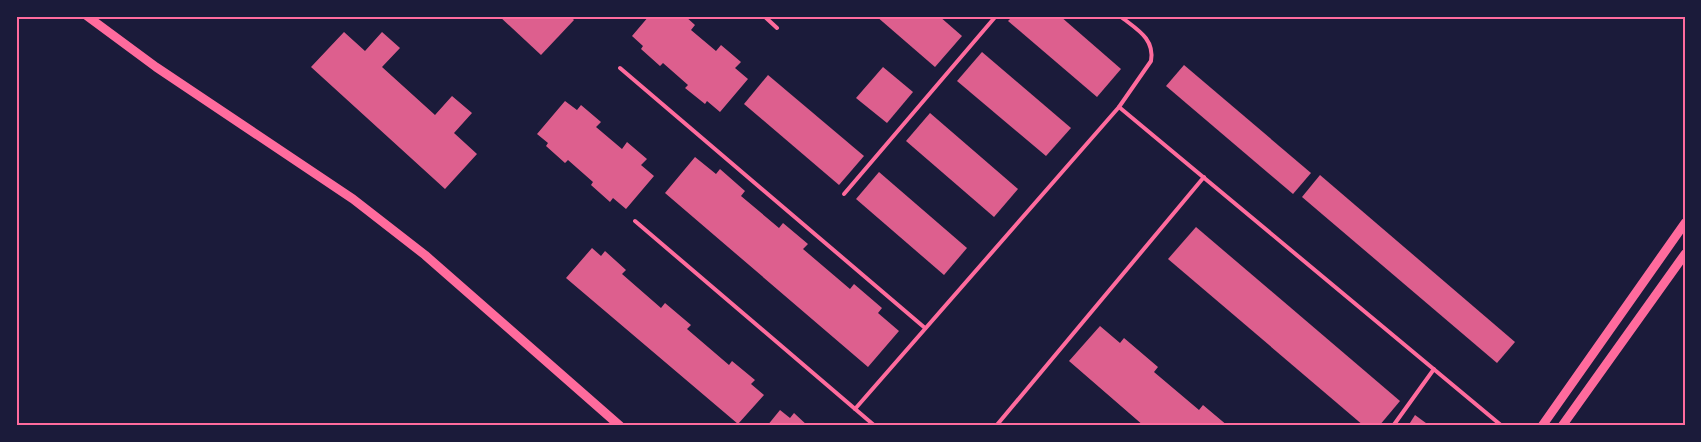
<svg xmlns="http://www.w3.org/2000/svg" width="1701" height="442" viewBox="0 0 1701 442" font-family="'DejaVu Sans',sans-serif">
  <style>
    .building { fill: #dd5f8e }
    .lines { fill: none; stroke-linecap: round; stroke-linejoin: round }
    .service { stroke: #ff6b9d; stroke-width: 4 }
    .tertiary { stroke: #ff6b9d; stroke-width: 9 }
    .neatline { fill: none; stroke: #ff6b9d; stroke-width: 2 }
  </style>
  <rect width="100%" height="100%" fill="#1b1b3a"/>
  <g class="building">
    <path d="M499 16H570L574 20 541 55Z"/>
    <path d="M649 16H685L695 25 691 30 716 51 721 45 741 62 735 68 748 79 720 112 707 101 705 104 685 88 688 85 663 63 660 66 641 49 643 46 632 36Z"/>
    <path d="M876 16H939L962 36 935 67Z"/>
    <path d="M1013 16H1060L1121 69 1097 97 1008 21Z"/>
    <path d="M344 32 365 51 382 32 400 48 382 67 435 115 452 96 472 113 454 133 477 154 445 189 311 67Z"/>
    <path d="M982 52 1071 128 1046 156 957 81Z"/>
    <path d="M1184 65 1311 173 1293 194 1166 86Z"/>
    <path d="M883 67 913 92 887 123 856 98Z"/>
    <path d="M768 75 864 156 839 185 744 104Z"/>
    <path d="M565 101 577 110 581 105 601 122 596 127 622 149 627 142 647 159 641 165 654 176 626 209 613 198 610 202 591 185 593 182 568 160 565 163 546 146 548 143 537 134Z"/>
    <path d="M930 113 1018 189 994 217 906 141Z"/>
    <path d="M695 157 716 174 720 169 745 191 741 196 779 228 783 223 808 244 803 249 850 289 854 284 882 308 878 313 899 331 868 367 665 193Z"/>
    <path d="M879 172 967 248 944 275 856 199Z"/>
    <path d="M1320 175 1515 342 1497 363 1302 197Z"/>
    <path d="M1196 227 1400 401 1379 426H1364L1168 259Z"/>
    <path d="M592 248 601 256 605 251 626 270 622 274 661 308 665 303 691 325 687 329 729 365 732 361 755 380 751 384 764 395 738 424 566 278Z"/>
    <path d="M1100 326 1120 343 1124 338 1158 367 1154 372 1199 410 1203 405 1228 426H1144L1069 361Z"/>
    <path d="M780 410 790 418 794 413 808 426H767Z"/>
    <path d="M1415 415 1430 426H1408Z"/>
  </g>
  <g class="lines">
    <g class="service">
      <path d="M764 16 777 28"/>
      <path d="M620 68 925 328"/>
      <path d="M1119 107 1151 61C1155 38 1136 29 1120 16"/>
      <path d="M844 194 996 16"/>
      <path d="M635 221 875 426"/>
      <path d="M855 409 1119 107 1502 426"/>
      <path d="M996 426 1204 177"/>
      <path d="M1393 426 1434 369"/>
    </g>
    <g class="tertiary">
      <path d="M87 16 156 67 353 199 425 255 620 426"/>
      <path d="M1542 426 1685 223"/>
      <path d="M1562 426 1685 254"/>
    </g>
  </g>
  <rect width="1701" height="442" fill="none" stroke="#1b1b3a" stroke-width="35"/>
  <rect x="18" y="18" width="1666" height="406" class="neatline"/>
</svg>
